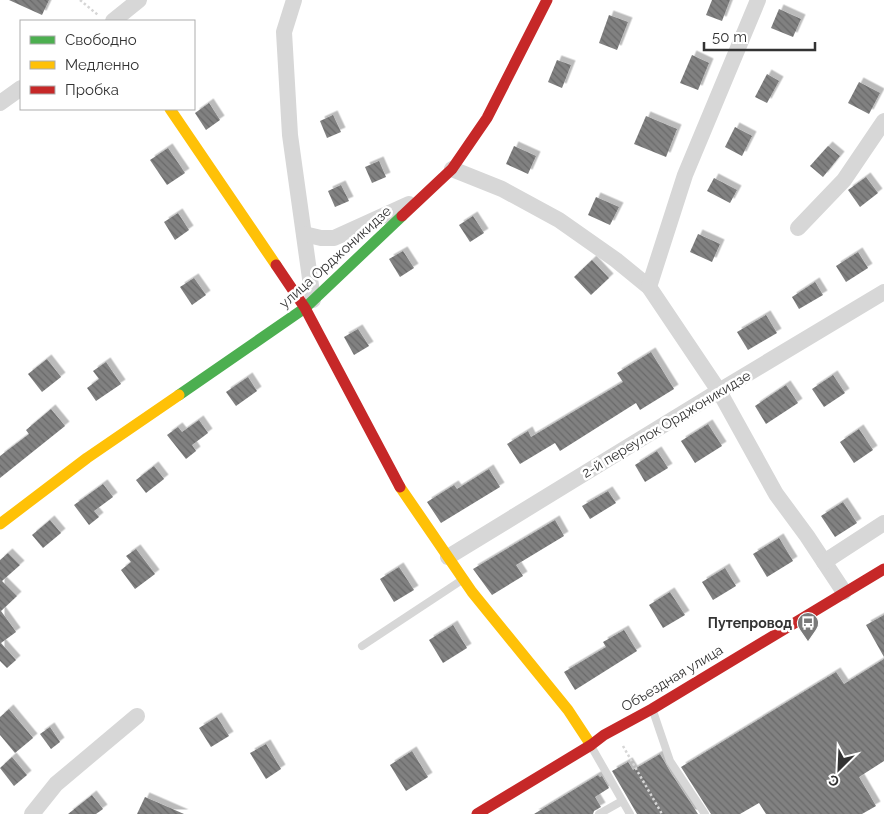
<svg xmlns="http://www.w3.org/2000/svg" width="884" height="814" viewBox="0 0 884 814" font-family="Raleway,sans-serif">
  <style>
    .building { fill: url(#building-back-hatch); filter: url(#shadow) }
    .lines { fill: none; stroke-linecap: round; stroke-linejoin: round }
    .path { stroke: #d6d6d6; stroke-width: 2.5; stroke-dasharray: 2.5 2.5; stroke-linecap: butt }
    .lane { stroke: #d7d7d7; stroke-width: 8 }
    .street { stroke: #d7d7d7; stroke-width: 16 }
    .fast { stroke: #4caf50; stroke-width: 11 }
    .slow { stroke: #ffc107; stroke-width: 11 }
    .jam { stroke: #c62828; stroke-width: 11 }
    .labels { text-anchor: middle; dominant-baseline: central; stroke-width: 5; stroke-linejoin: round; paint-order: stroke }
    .street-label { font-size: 14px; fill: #333; stroke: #fff }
    .poi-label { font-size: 14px; font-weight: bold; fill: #333; stroke: #fff; text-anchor: end }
  </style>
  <defs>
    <pattern id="building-back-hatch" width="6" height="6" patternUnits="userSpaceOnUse" patternTransform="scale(1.25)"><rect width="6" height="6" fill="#818181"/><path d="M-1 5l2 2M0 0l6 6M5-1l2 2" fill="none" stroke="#6a6a6a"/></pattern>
    <filter id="shadow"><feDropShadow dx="4.5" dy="-4.5" stdDeviation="0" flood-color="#0004"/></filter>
  </defs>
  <rect width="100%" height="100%" fill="#fff"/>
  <g class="building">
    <path d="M9 0H49L42 15Z"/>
    <path d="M712 0H730L722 21 706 15Z"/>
    <path d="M779 9 801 19 793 37 771 28Z"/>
    <path d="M609 15 628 22 617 50 599 43Z"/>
    <path d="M692 55 709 63 698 90 680 83Z"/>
    <path d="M557 60 571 65 562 88 548 82Z"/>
    <path d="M767 74 779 81 767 103 755 97Z"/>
    <path d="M859 82 880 93 869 114 848 103Z"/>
    <path d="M209 103 220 120 206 130 195 113Z"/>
    <path d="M333 115 341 132 327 138 320 121Z"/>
    <path d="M646 116 677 129 666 157 634 144Z"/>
    <path d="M735 127 752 136 742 156 725 147Z"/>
    <path d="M514 146 536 156 528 174 506 164Z"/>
    <path d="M828 146 840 156 823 177 810 166Z"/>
    <path d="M168 148 185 173 167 185 150 160Z"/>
    <path d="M379 161 386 177 372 183 365 167Z"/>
    <path d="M866 177 878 193 860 207 848 190Z"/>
    <path d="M714 178 737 190 730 203 707 191Z"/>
    <path d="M341 185 349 201 335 207 328 191Z"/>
    <path d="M596 197 619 207 610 225 588 215Z"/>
    <path d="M178 213 189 230 175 240 164 222Z"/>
    <path d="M473 216 484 233 470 242 459 225Z"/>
    <path d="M698 234 720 244 712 262 690 252Z"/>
    <path d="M403 251 414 268 400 277 389 259Z"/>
    <path d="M858 252 868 268 846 282 836 266Z"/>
    <path d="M592 260 609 278 591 295 574 277Z"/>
    <path d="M194 278 206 295 192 305 180 287Z"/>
    <path d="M815 282 823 295 799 309 792 297Z"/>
    <path d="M766 315 777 333 748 350 737 332Z"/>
    <path d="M358 329 369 346 354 355 344 337Z"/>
    <path d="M651 352 674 389 640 410 636 403 560 451 555 443 520 464 507 444 528 431 531 437 623 382 617 373Z"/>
    <path d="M47 359 61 377 42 392 28 374Z"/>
    <path d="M106 362 121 384 96 401 87 388 99 379 93 371Z"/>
    <path d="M833 375 845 393 824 407 812 389Z"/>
    <path d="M248 377 257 391 236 406 226 392Z"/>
    <path d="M786 385 798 403 766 424 755 406Z"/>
    <path d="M51 409 65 426 0 478V456L29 434 26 430Z"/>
    <path d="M199 420 208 433 192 445 196 451 186 459 167 435 178 427 182 432Z"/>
    <path d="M708 424 722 446 695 463 681 441Z"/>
    <path d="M859 429 873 450 854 463 840 442Z"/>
    <path d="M657 451 668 468 645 482 635 465Z"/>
    <path d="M154 466 164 479 146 493 136 480Z"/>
    <path d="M489 469 500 487 441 523 427 502 454 485 457 489Z"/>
    <path d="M103 484 113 497 94 511 99 517 89 525 74 505Z"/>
    <path d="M608 491 616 503 590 519 582 506Z"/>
    <path d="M843 502 857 523 835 537 821 516Z"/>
    <path d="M50 520 61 533 43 548 32 535Z"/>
    <path d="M555 520 564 536 516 565 523 576 492 595 473 569Z"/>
    <path d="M779 538 793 561 767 577 753 554Z"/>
    <path d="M136 549 155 574 135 589 121 570 131 562 126 556Z"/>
    <path d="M8 553 20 565 2 581 17 596 1 611 16 632 1 643 16 660 7 668 0 661V560Z"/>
    <path d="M399 567 414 590 394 602 380 579Z"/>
    <path d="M725 568 736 586 713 600 702 582Z"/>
    <path d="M670 592 685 615 663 628 649 605Z"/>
    <path d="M884 615V657L866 625Z"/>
    <path d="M453 625 467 648 443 663 429 640Z"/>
    <path d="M624 630 637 651 575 690 564 672 606 647 603 642Z"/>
    <path d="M884 659V761L859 777 876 806 862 814H766L759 803 740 814H711L681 767 836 672 844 684Z"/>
    <path d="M9 709 33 738 15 753 0 735V717Z"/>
    <path d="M217 717 229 736 211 747 199 728Z"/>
    <path d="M50 727 60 742 51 749 40 734Z"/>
    <path d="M266 744 281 769 266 779 250 753Z"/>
    <path d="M412 751 428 777 406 791 390 765Z"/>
    <path d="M660 754 671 773 698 814H637L612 771 628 762 633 770Z"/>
    <path d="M12 757 27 775 14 786 0 768Z"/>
    <path d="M598 775 600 777 602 776 609 788 595 797 601 807 594 811 593 814H534Z"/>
    <path d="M92 795 103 809 96 814H68Z"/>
    <path d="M145 797 184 814H137Z"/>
  </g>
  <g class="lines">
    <g class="path">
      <path d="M80 0 98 15"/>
      <path d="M623 746 662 814"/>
    </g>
    <g class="lane">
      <path d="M362 646 462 580"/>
      <path d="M653 711 670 761 705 814"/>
      <path d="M591 746 630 814"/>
      <path d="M599 814 622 801"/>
    </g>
    <g class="street">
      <path d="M294 0 284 32 290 135 313 300"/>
      <path d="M113 21 139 0"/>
      <path d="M0 103 21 88"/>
      <path d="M452 169 502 189 559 220 616 260 649 287 719 391 776 494 807 536 844 592"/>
      <path d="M798 228 844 180 884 121"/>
      <path d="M304 234 321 238H334L409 204"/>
      <path d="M649 287 685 175 758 0"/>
      <path d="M448 557 719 391 884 292"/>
      <path d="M824 562 884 523"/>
      <path d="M32 814 56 784 137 716"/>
    </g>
    <path class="fast" d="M179 395 305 308 402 216"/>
    <g class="slow">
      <path d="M170 109 276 265"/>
      <path d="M400 487 472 592 568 710 591 745"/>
      <path d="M0 524 87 458 179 395"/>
    </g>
    <g class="jam">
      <path d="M402 216 452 169 487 118 547 0"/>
      <path d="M276 265 305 308 400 487"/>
      <path d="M477 814 591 745 604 735 652 709 884 569"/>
    </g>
  </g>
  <defs>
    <g id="bus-pin" transform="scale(1.125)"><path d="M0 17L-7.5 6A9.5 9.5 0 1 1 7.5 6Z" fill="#7a7a7a" stroke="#fff"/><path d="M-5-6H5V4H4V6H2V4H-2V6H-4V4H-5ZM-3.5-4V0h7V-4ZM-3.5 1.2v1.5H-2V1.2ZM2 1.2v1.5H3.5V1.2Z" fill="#fff"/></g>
  </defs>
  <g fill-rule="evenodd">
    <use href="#bus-pin" x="808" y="623"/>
  </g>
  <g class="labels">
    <g class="street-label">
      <text transform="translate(335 257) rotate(-42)">улица Орджоникидзе</text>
      <text transform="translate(666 424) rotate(-31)">2-й переулок Орджоникидзе</text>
      <text transform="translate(672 678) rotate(-31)">Объездная улица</text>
    </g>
    <g class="poi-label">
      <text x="792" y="623">Путепровод</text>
    </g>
  </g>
  <rect x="20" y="20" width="175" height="90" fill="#ffffff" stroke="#adadad"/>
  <rect x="30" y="36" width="25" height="8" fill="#4caf50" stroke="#adadad"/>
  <text x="65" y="45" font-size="15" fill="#333333">Свободно</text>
  <rect x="30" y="61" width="25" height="8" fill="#ffc107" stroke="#adadad"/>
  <text x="65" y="70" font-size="15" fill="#333333">Медленно</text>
  <rect x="30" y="86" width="25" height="8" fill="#c62828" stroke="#adadad"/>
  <text x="65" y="95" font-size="15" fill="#333333">Пробка</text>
  <g transform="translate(839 769) rotate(204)" stroke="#ffffff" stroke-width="4" paint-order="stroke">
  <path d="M0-4L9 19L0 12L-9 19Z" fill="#333333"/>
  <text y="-8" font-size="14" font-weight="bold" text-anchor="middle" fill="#333333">С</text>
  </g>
  <path d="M704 42v8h111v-8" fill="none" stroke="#333333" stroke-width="2.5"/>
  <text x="712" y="42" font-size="15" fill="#333333" stroke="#ffffff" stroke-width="4" paint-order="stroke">50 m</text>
</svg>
